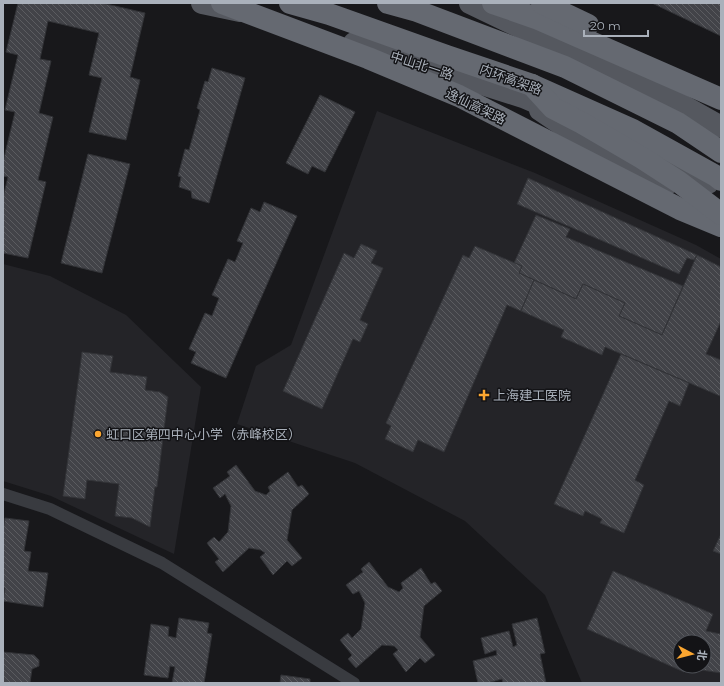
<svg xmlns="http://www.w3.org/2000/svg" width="724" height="686" viewBox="0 0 724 686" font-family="Montserrat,'Noto Sans SC',sans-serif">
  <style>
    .built { fill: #242428; fill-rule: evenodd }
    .building { fill: url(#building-back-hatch); stroke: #323337; fill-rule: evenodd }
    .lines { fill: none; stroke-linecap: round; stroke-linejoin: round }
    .lane { stroke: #393b40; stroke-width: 12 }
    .primary { stroke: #55585f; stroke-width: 22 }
    .highway { stroke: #656971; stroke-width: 22 }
    .highway-bridge { stroke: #656971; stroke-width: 22 }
    .poi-dot { fill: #fba630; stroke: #131316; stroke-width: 1.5 }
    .labels { text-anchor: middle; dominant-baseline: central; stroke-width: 3; stroke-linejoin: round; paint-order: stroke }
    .street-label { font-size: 13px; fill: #aab1bb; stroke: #131316 }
    .poi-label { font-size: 13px; fill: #aab1bb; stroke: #131316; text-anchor: start }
  </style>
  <defs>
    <pattern id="building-back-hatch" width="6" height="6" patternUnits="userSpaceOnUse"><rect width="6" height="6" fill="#424348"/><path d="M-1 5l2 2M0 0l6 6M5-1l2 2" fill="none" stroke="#5b5c60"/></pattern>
  </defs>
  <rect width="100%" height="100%" fill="#18181b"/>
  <g class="built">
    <path d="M377 111 535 173 696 245 721 259V683H582L545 595 465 521 355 463 237 424 256 366 291 345ZM680 642H704V666H680Z"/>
    <path d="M3 264 50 276 126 315 201 387 174 554 51 496 3 481Z"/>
  </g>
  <g class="building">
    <path d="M18 3H102L145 13 130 77 140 80 126 140 89 132 102 78 89 75 99 33 48 21 40 59 51 61 39 113 53 117 38 180 46 182 28 258 3 253V197L8 177 3 176V162L15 112 5 110 18 55 6 52Z"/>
    <path d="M652 3H721V36Z"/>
    <path d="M212 68 245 78 209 203 192 198 191 191 179 187 181 177 178 176 185 149 189 150 200 110 197 108 205 81 208 82Z"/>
    <path d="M320 95 355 112 325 172 312 166 308 174 286 163Z"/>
    <path d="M88 154 130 164 102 273 61 263Z"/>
    <path d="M528 178 697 255 694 260 687 258 679 274 517 204Z"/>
    <path d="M264 202 297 216 226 378 191 363 196 352 189 349 205 313 212 316 219 298 212 295 228 259 235 262 243 243 237 241 251 208 260 212Z"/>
    <path d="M536 215 570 229 566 237 683 286 662 335 619 316 625 303 583 284 576 299 519 273 522 266 514 263Z"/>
    <path d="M361 244 377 251 371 263 383 268 360 320 368 324 360 342 353 339 322 409 283 391 344 253 354 258Z"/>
    <path d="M475 246 522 266 519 273 534 280 521 311 507 305 444 452 418 440 413 452 385 439 391 426 386 423 463 255 469 258Z"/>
    <path d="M697 255 721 267V321L706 354 721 360V394L720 396 605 347 602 355 561 337 564 330 521 311 534 280 576 299 583 284 625 303 619 316 662 335Z"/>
    <path d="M82 352 113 356 110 372 147 377 145 390 160 392 168 397 157 487H155L150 527 132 518 115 516 119 484 87 480 85 499 63 496Z"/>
    <path d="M621 354 689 383 680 406 669 401 635 480 644 485 624 533 600 523 602 519 585 511 583 516 554 504Z"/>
    <path d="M236 465 255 491 266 495 270 491 268 487 288 472 298 487 302 485 309 494 292 510 287 540 302 558 292 566 287 561 273 575 260 557 265 553 261 550 249 548 223 572 215 562 219 559 207 543 214 537 219 542 228 532 231 506 225 494 220 498 213 488 230 476 227 472Z"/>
    <path d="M5 518 29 521 24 551 31 552 28 571 48 573 43 607 3 601 5 588H3V530Z"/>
    <path d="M721 534V554L713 551Z"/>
    <path d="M369 562 388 587 399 592 403 588 401 583 421 568 431 584 435 582 442 591 424 606 420 637 435 655 425 663 420 658 406 672 393 654 398 650 394 646 382 645 356 668 348 659 352 655 340 640 348 633 352 638 361 629 365 603 359 591 353 594 346 585 363 572 361 569Z"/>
    <path d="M613 571 713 614 706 631 721 634V673L688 668 684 672 587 629ZM680 642H704V666H680Z"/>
    <path d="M179 618 209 623 207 633 212 634 204 683H172L175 667 170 666 168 678 144 675 151 624 169 627 168 636 176 638Z"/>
    <path d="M537 618 545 653 540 654 546 683H503L502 679 487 683H478L473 661 497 655 496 650 485 654 481 638 509 631 513 647 517 645 512 624Z"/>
    <path d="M3 652 34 655 39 660V666L32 669 30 683H3Z"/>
    <path d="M281 675 310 679V683H280Z"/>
  </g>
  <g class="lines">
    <path class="lane" d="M3 494 50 509 162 563 354 683"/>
    <g class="primary">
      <path d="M202 3 240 11"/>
      <path d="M470 3 682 105 721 127"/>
      <path d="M354 43 523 97 558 112"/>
      <path d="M540 110 590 144 667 184"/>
      <path d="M646 151 708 183"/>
    </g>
    <g class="highway">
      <path d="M290 3 329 14 447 56 532 85 633 130 716 176 721 180"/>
      <path d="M388 3 417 11 565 67 678 123 721 152"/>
      <path d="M493 3 536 18 721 99"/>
      <path d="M542 3 588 25"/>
    </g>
    <g class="highway-bridge">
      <path d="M222 3 368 58 459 96 680 209 721 226"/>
      <path d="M532 85 553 108 582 123 642 158 679 182 721 214"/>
    </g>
  </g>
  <g class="poi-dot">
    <path d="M482 389h4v4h4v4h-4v4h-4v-4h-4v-4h4z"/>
    <circle cx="98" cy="434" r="4"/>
  </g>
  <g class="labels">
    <g class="street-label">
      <text transform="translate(422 65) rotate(18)">中山北一路</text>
      <text transform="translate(511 79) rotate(20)">内环高架路</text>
      <text transform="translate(476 106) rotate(26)">逸仙高架路</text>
    </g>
    <g class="poi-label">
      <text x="493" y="395">上海建工医院</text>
      <text x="106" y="434">虹口区第四中心小学（赤峰校区）</text>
    </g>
  </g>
  <rect width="724" height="686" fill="none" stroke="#aab1bb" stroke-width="8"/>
  <g transform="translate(692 654) rotate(97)"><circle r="19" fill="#131316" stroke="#4f5258"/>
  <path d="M0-3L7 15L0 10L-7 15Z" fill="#fba630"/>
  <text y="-6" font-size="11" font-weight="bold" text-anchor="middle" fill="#aab1bb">北</text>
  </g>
  <path d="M584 30v6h64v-6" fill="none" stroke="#aab1bb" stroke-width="2"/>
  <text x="590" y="30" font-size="12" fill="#aab1bb" stroke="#131316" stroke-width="3" paint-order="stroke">20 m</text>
</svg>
